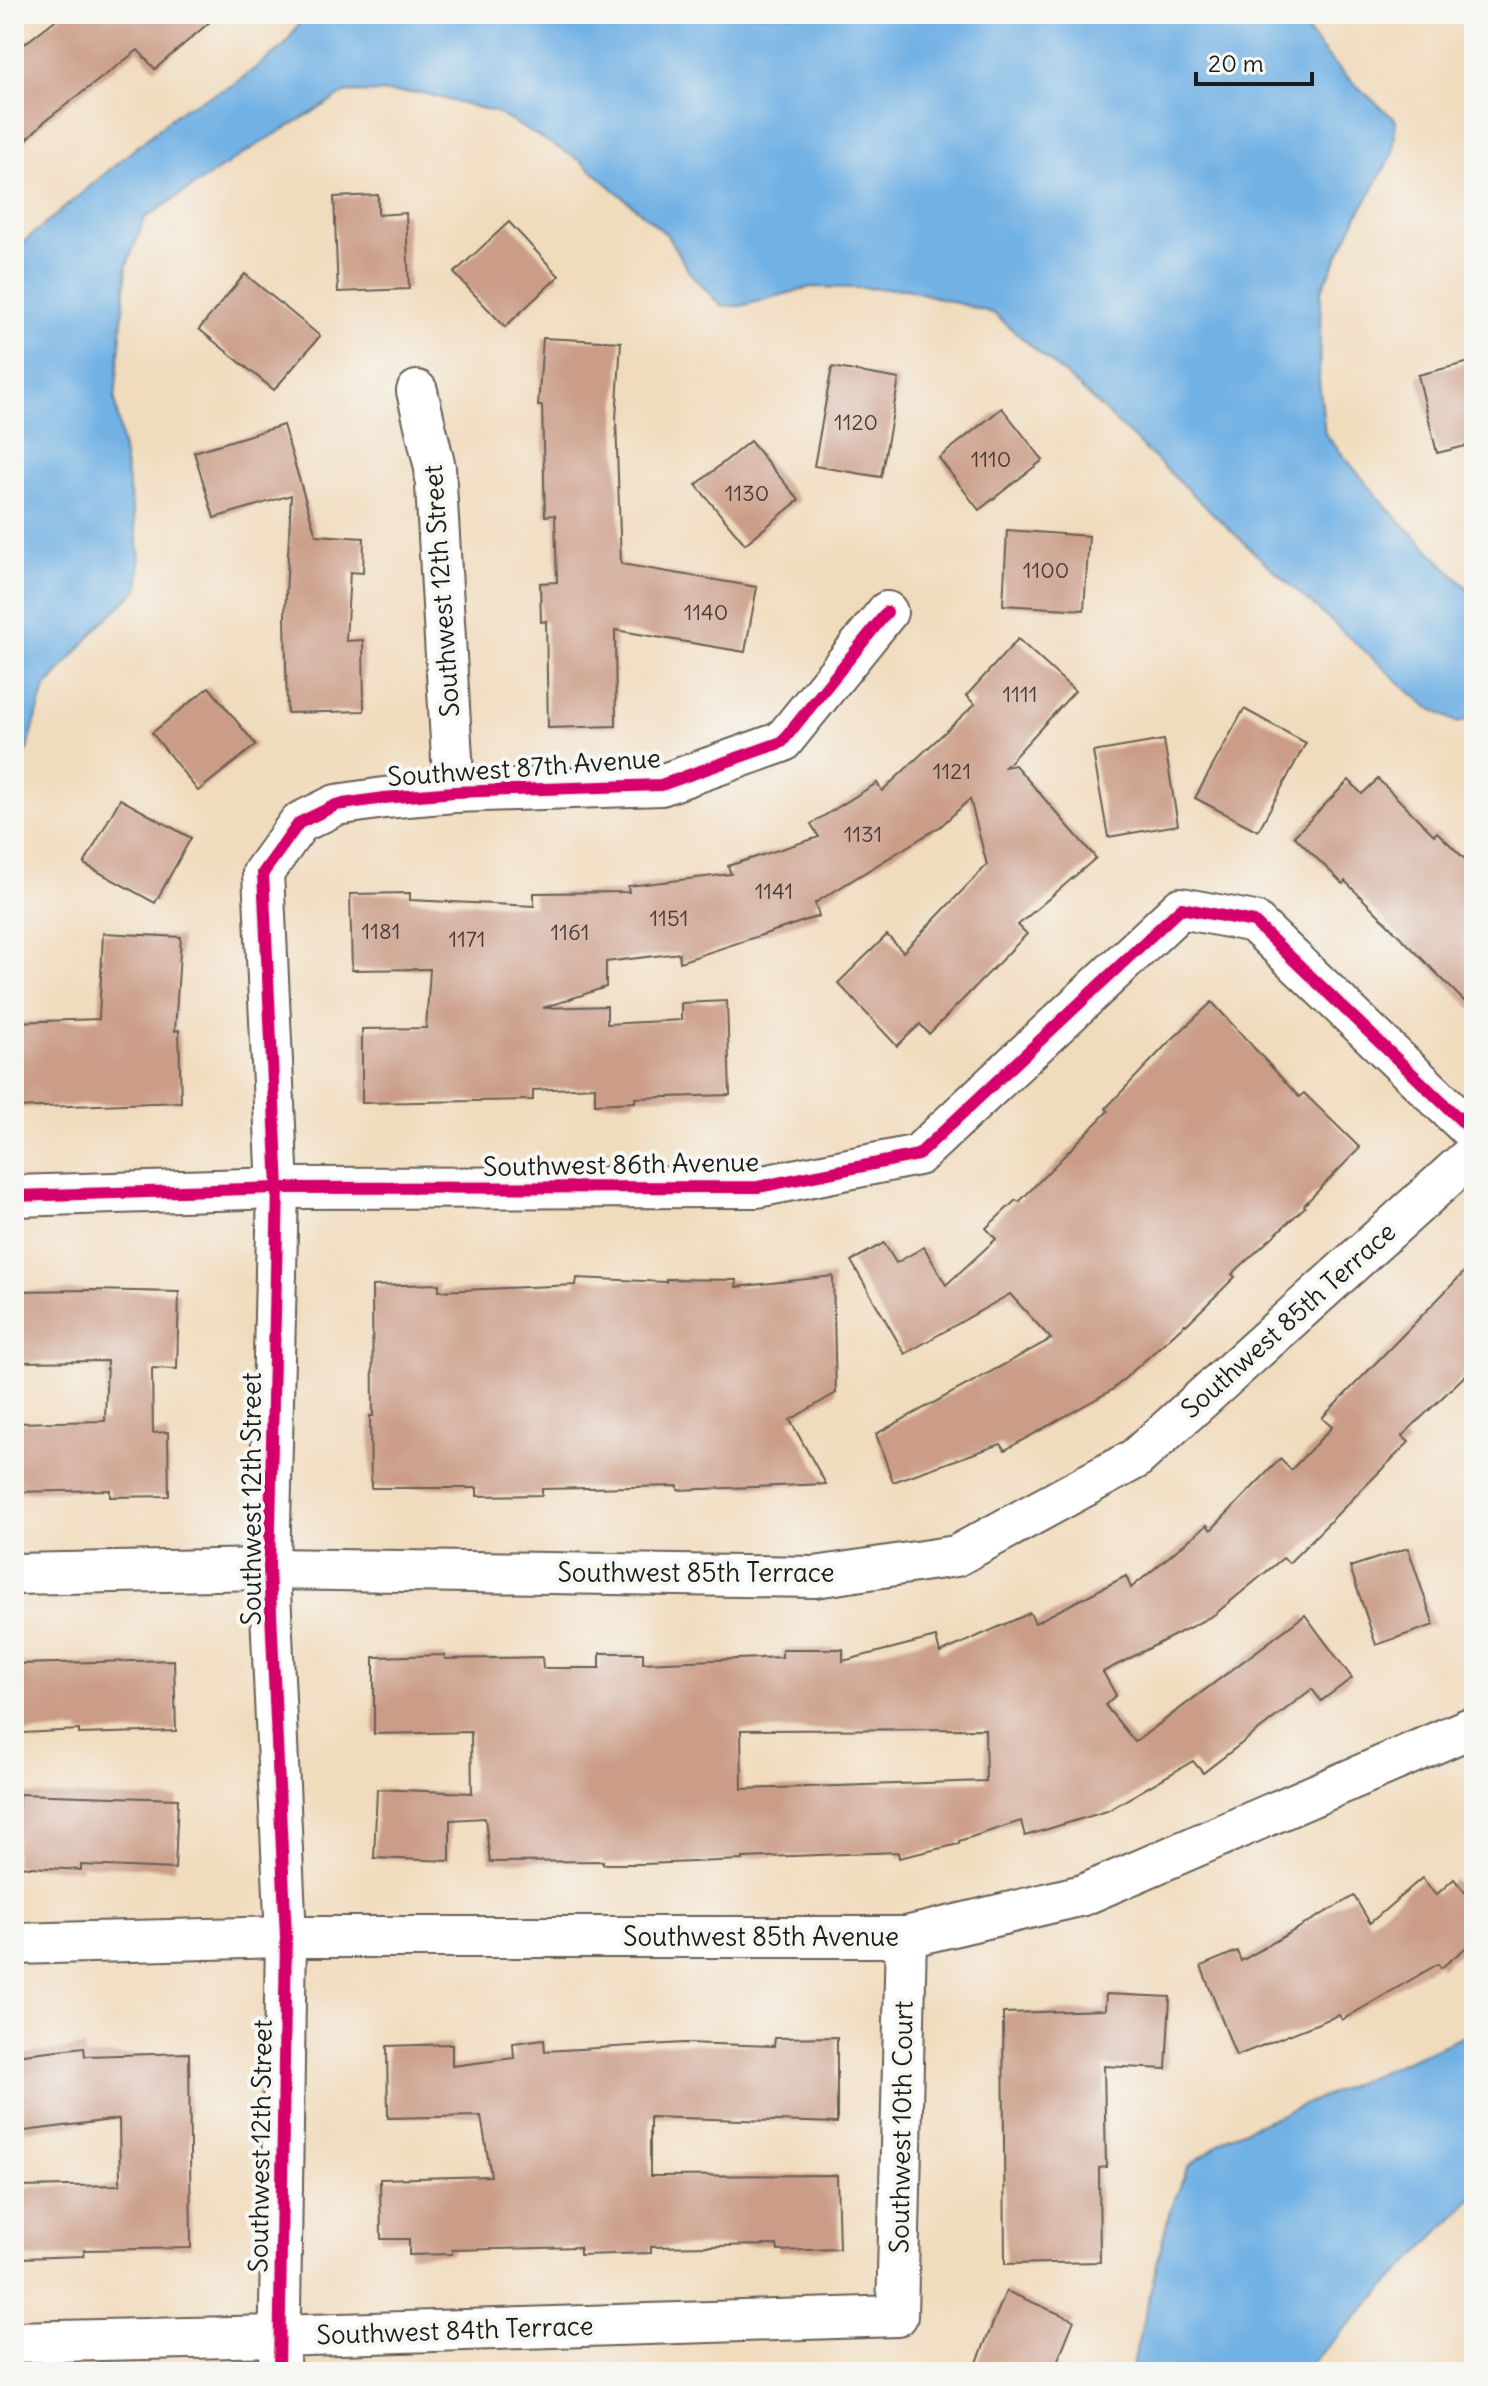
<svg xmlns="http://www.w3.org/2000/svg" width="1488" height="2386" viewBox="0 0 1488 2386" font-family="Delius,sans-serif">
  <style>
    .water { fill: #71b1e4; stroke: #466680; stroke-width: 2 }
    .building { fill: #cb9d88; fill-rule: evenodd }
    .lines { fill: none; stroke-linecap: round; stroke-linejoin: round }
    .street-casing { stroke: #675f54; stroke-width: 44 }
    .street { stroke: #fff; stroke-width: 40 }
    .cycleway-casing { stroke: #f6f6f2; stroke-width: 17 }
    .cycleway { stroke: #d6006c; stroke-width: 12 }
    .labels { text-anchor: middle; dominant-baseline: central; stroke-width: 8; stroke-linejoin: round; paint-order: stroke }
    .number-label { font-size: 22px; fill: #483c37 }
    .street-label { font-size: 26px; fill: #1c1c1c; stroke: #f6f6f2 }
  </style>
  <rect width="100%" height="100%" fill="#f6f6f2"/>
  <filter id="ink" filterUnits="userSpaceOnUse"><feTurbulence type="fractalNoise" baseFrequency=".0125" numOctaves="2"/><feDisplacementMap in="SourceGraphic" scale="16" xChannelSelector="R" yChannelSelector="G"/><feConvolveMatrix kernelMatrix="1 2 1 2 8 2 1 2 1" color-interpolation-filters="sRGB"/></filter>
  <filter id="wash" filterUnits="userSpaceOnUse"><feTurbulence type="fractalNoise" baseFrequency=".006" numOctaves="4" result="noise"/><feDisplacementMap in="SourceGraphic" scale="32" xChannelSelector="R" yChannelSelector="G"/><feGaussianBlur stdDeviation="1.8" result="paint"/><feColorMatrix in="noise" values="0 0 0 0 0 0 0 0 0 0 0 0 0 0 0 0 0 1.4 0 .05"/><feComposite in="paint" operator="in"/></filter>
  <g filter="url(#wash)">
    <rect width="100%" height="100%" fill="#f1dbbd"/>
    <g class="water">
      <path d="M305 14H1297C1322 58 1358 88 1396 120L1393 153 1357 217 1321 291 1319 381 1325 434 1389 510 1474 595V717L1458 723 1426 706 1259 557 1079 387 993 313 906 289 811 287 741 306H721L689 272 667 235 581 161 495 112 422 93 347 92 254 147 145 218 127 265 115 400 140 558 139 588 101 624 45 688 14 795V250L182 109 233 85 284 46Z"/>
      <path d="M1474 2032V2196L1303 2372H1131L1169 2214 1188 2167 1228 2137Z"/>
    </g>
    <g id="blocks">
      <g class="building">
        <path d="M63 14H219L155 69 138 50 45 121 14 152V52Z"/>
        <path d="M378 195V215L406 213 409 289 338 292 334 197Z"/>
        <path d="M509 222 559 276 505 327 454 273Z"/>
        <path d="M245 274 320 336 274 390 199 329Z"/>
        <path d="M543 338 621 342 616 419 621 564 757 587 745 652 615 630 616 726 548 728 546 621 541 622 540 583 557 582 555 515 545 516 542 406H538Z"/>
        <path d="M1474 361V444L1437 453 1418 375Z"/>
        <path d="M832 367 899 379 881 477 814 466Z"/>
        <path d="M1002 408 1043 460 979 510 939 458Z"/>
        <path d="M283 425 316 535 364 538 363 573 350 572 346 641 363 640 364 711 287 713 285 615 291 495 214 518 194 452Z"/>
        <path d="M750 441 799 500 745 544 696 485Z"/>
        <path d="M1007 530 1089 536 1084 610 1003 605Z"/>
        <path d="M1018 639 1075 691 1005 767 1015 765 1096 858 1018 925 1027 934 929 1034 920 1024 897 1046 838 983 887 935 903 952 987 865 970 799 941 826 815 903 819 916 680 962 679 953 606 962V987L543 1008 607 1006V1024L681 1020V1003L727 1001 730 1095 635 1098V1102L595 1104V1087L533 1090V1100L362 1103V1029L426 1028 430 969 352 970 350 894 410 893V900L534 906V893L629 892 628 886 731 874 728 866 819 837 811 824 877 783 882 791 975 704 966 696Z"/>
        <path d="M209 687 256 745 198 791 152 733Z"/>
        <path d="M1244 709 1306 743 1258 831 1195 798Z"/>
        <path d="M1164 740 1178 825 1108 837 1093 752Z"/>
        <path d="M1378 779 1434 835 1437 832 1474 868V1011L1345 881 1343 884 1294 836 1349 780 1362 794Z"/>
        <path d="M120 799 191 838 155 903 84 864Z"/>
        <path d="M103 933 181 937 175 1031 179 1030 181 1102 14 1108V1022L99 1019Z"/>
        <path d="M1212 1002 1299 1097 1304 1093 1360 1148 1304 1205 1305 1207 1232 1274 1235 1277 1186 1325 1185 1324 1112 1390 1005 1450 1001 1444 893 1482 876 1434 1051 1339 1010 1294 905 1354 851 1261 884 1243 896 1263 924 1247 946 1285 996 1239 986 1228 1016 1200 1019 1202 1108 1111 1106 1108 1167 1044Z"/>
        <path d="M1474 1262V1367L1402 1436 1409 1442 1289 1563 1283 1558 1214 1615 1103 1672 1116 1695 1105 1705 1135 1742 1305 1615 1352 1678 1321 1701 1312 1689 1203 1773 1193 1761 1107 1811 1025 1836 1021 1821 959 1841V1844L899 1858 898 1852 743 1858V1860L644 1864H603V1861L490 1862 485 1818 450 1820V1861L374 1858 377 1789 472 1793 471 1732 374 1734V1657L445 1655V1659L542 1657 543 1668H600V1653H643V1663L782 1657V1649H843V1661L936 1637 940 1653 1030 1613 1035 1623 1126 1576 1131 1588 1207 1525 1211 1530 1280 1459 1291 1470 1332 1427 1322 1418ZM985 1729 986 1781 742 1789 741 1730Z"/>
        <path d="M833 1276 836 1393 790 1420 826 1484 678 1490V1486L542 1489V1495L477 1496V1488H371L370 1416H373L372 1286 439 1284V1291L576 1285 577 1278 666 1282V1279L737 1280 736 1287Z"/>
        <path d="M91 1290 179 1292 177 1369 152 1368 153 1433 168 1432 169 1496 110 1497V1490L14 1492V1423L105 1421 107 1361 14 1362V1291Z"/>
        <path d="M1408 1548 1434 1625 1376 1645 1350 1567Z"/>
        <path d="M174 1660 176 1731 79 1734V1730L23 1733 19 1664Z"/>
        <path d="M19 1794 178 1799 175 1869 81 1865V1870L15 1866Z"/>
        <path d="M1422 1878 1436 1895 1454 1879 1474 1903V1941L1441 1968 1438 1964 1342 2020 1339 2015 1236 2056 1201 1966 1237 1951 1241 1961 1354 1896 1370 1923Z"/>
        <path d="M1106 1994 1170 1997 1166 2069 1104 2066 1106 2167 1099 2168 1100 2262 1005 2264 1003 2013 1105 2010Z"/>
        <path d="M837 2037V2123L650 2117V2176L837 2175 839 2249 778 2251 777 2245 651 2247V2253L580 2255V2247L452 2250V2254L409 2255V2239H381L380 2179 491 2176 481 2116 388 2118 387 2046 452 2044V2066L514 2058 513 2043 544 2039 545 2051 684 2043 774 2046 775 2038Z"/>
        <path d="M84 2047 85 2056 189 2053 191 2248 84 2250V2256L20 2258 19 2187 120 2185 119 2119 25 2131 15 2055Z"/>
        <path d="M1006 2291 1074 2320 1053 2372H973Z"/>
      </g>
    </g>
  </g>
  <g filter="url(#ink)">
    <use href="#blocks" fill-opacity="0" stroke="#675f54" stroke-width="2"/>
    <g class="lines">
      <g class="street-casing">
        <g id="street">
          <path d="M417 391 435 468 454 792"/>
          <path d="M14 1196 278 1188 758 1187 918 1155 1181 908 1254 922 1474 1133"/>
          <path d="M14 1574 269 1569 815 1577 956 1556 1135 1459 1474 1153"/>
          <path d="M14 1944 286 1937H906L1083 1895 1468 1729"/>
          <path d="M14 2342 278 2336 897 2316 906 1937"/>
          <path d="M279 2372 286 1937 269 1569 278 1188 263 873 299 823 336 805 384 798 454 792 661 785 782 742 887 612"/>
        </g>
      </g>
      <use href="#street" class="street"/>
      <g class="cycleway-casing">
        <g id="cycleway">
          <path d="M14 1196 278 1188 758 1187 918 1155 1181 908 1254 922 1474 1133"/>
          <path d="M279 2372 286 1937 269 1569 278 1188 263 873 299 823 336 805 384 798 454 792 661 785 782 742 887 612"/>
        </g>
      </g>
      <use href="#cycleway" class="cycleway"/>
    </g>
  </g>
  <g class="labels">
    <g class="number-label">
      <text x="856" y="422">1120</text>
      <text x="991" y="459">1110</text>
      <text x="747" y="493">1130</text>
      <text x="1046" y="570">1100</text>
      <text x="706" y="612">1140</text>
      <text x="1020" y="694">1111</text>
      <text x="952" y="771">1121</text>
      <text x="863" y="834">1131</text>
      <text x="774" y="891">1141</text>
      <text x="669" y="918">1151</text>
      <text x="381" y="931">1181</text>
      <text x="570" y="932">1161</text>
      <text x="467" y="939">1171</text>
    </g>
    <g class="street-label">
      <text transform="translate(441 591) rotate(-94)">Southwest 12th Street</text>
      <text transform="translate(524 767) rotate(-4)">Southwest 87th Avenue</text>
      <text transform="translate(621 1164) rotate(-1)">Southwest 86th Avenue</text>
      <text transform="translate(1288 1320) rotate(-42)">Southwest 85th Terrace</text>
      <text transform="translate(251 1499) rotate(-90)">Southwest 12th Street</text>
      <text x="696" y="1572">Southwest 85th Terrace</text>
      <text x="761" y="1936">Southwest 85th Avenue</text>
      <text transform="translate(901 2127) rotate(-89)">Southwest 10th Court</text>
      <text transform="translate(260 2146) rotate(-89)">Southwest 12th Street</text>
      <text transform="translate(455 2330) rotate(-2)">Southwest 84th Terrace</text>
    </g>
  </g>
  <rect width="1488" height="2386" fill="none" stroke="#f6f6f2" stroke-width="48"/>
  <path d="M1196 72v12h116v-12" fill="none" stroke="#1c1c1c" stroke-width="4"/>
  <text x="1208" y="72" font-size="24" fill="#1c1c1c" stroke="#f6f6f2" stroke-width="6" paint-order="stroke">20 m</text>
</svg>
